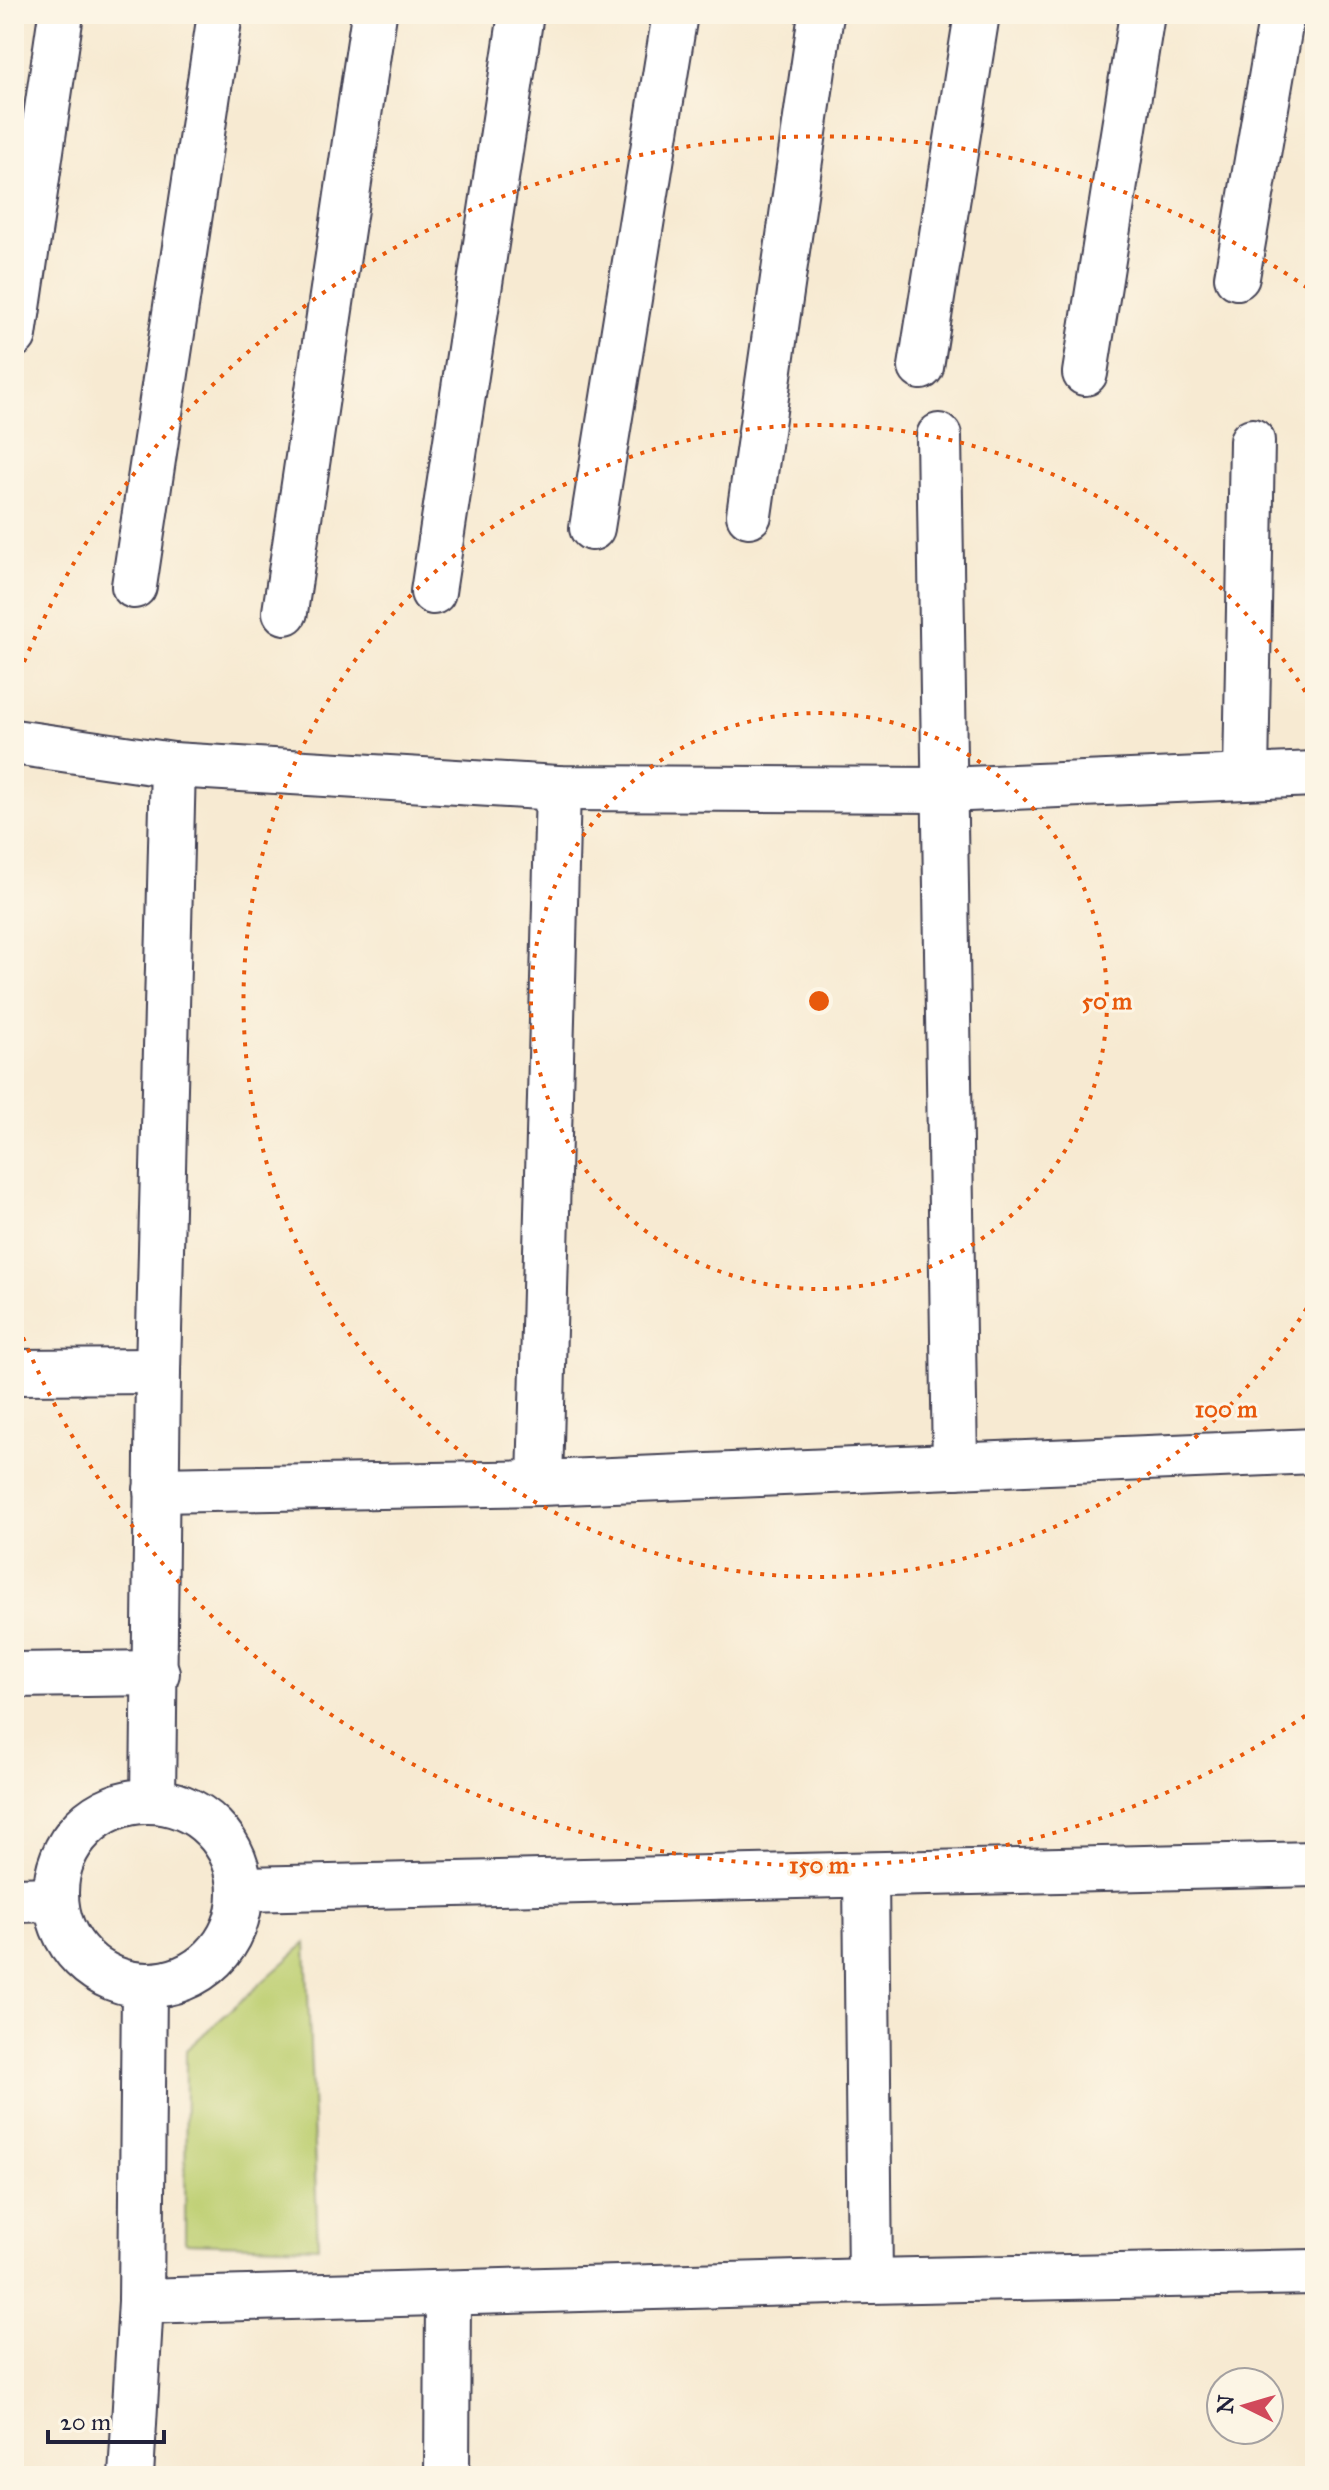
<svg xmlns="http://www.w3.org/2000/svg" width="1329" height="2490" viewBox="0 0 1329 2490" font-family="'IM FELL Great Primer',serif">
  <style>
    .green { fill: #becf72; stroke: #707856; stroke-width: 2 }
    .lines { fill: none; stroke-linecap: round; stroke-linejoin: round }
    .street-casing { stroke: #424052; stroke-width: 48 }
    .street { stroke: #fff; stroke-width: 44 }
    .ring { fill: none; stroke: #e8590c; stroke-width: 4; stroke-dasharray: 4 8 }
    .centre { fill: #e8590c; stroke: #fcf5e5; stroke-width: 4 }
    .ring-label { font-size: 24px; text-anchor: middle; font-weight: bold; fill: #e8590c; stroke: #fcf5e5; stroke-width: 6; stroke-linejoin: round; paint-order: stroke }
  </style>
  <rect width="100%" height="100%" fill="#fcf5e5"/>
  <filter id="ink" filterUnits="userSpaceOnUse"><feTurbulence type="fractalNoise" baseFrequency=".0125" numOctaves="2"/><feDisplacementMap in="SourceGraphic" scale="16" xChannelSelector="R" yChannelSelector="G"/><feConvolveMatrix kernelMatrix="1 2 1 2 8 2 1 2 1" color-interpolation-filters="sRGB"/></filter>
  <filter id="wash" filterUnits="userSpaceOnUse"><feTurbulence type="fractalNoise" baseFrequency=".006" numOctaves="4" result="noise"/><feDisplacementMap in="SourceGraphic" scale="32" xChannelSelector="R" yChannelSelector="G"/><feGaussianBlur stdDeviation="1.8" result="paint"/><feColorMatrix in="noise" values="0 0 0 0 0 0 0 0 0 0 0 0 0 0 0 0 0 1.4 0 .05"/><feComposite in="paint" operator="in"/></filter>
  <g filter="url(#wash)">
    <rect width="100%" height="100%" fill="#f7ead2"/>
    <path class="green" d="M306 1943 318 2247 185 2243 186 2050Z"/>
  </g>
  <g filter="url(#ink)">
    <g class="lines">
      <g class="street-casing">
        <g id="street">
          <path d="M1237 277 1282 14"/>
          <path d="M14 335 61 14"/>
          <path d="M921 367 977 14"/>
          <path d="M1085 373 1142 14"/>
          <path d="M939 436 955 1466"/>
          <path d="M749 515 821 14"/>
          <path d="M592 528 675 14"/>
          <path d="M134 586 220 14"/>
          <path d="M433 592 521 14"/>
          <path d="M285 612 374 14"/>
          <path d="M14 742 173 765 558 788 944 790 1315 774"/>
          <path d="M1246 775 1252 441"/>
          <path d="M14 1372 158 1371"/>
          <path d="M540 1483 558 788"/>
          <path d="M156 1490 540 1483 1315 1451"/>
          <path d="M14 1675 157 1673"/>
          <path d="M153 1800 158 1371 173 765"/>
          <circle cx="148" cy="1893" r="92"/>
          <path d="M866 1875 870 2281"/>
          <path d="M241 1889 1315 1864"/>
          <path d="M14 1900 55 1899"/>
          <path d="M141 2301 870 2281 1315 2272"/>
          <path d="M131 2476 141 2301 144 1986"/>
          <path d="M447 2476 448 2293"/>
        </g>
      </g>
      <use href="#street" class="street"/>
    </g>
  </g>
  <g class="ring">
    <circle cx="819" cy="1001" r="288"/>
    <path d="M1313 1298A576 576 0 1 1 1313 704"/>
    <path d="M1315 1709A864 864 0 0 1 15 1318M15 684A864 864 0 0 1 1315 293"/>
  </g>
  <circle cx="819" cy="1001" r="12" class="centre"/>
  <g class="ring-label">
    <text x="1107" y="1009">50 m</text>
    <text x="1226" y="1417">100 m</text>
    <text x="819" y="1873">150 m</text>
  </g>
  <rect width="1329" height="2490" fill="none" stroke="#fcf5e5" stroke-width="48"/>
  <g transform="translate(1245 2406) rotate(275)"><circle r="38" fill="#fcf5e5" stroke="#a5a1a1" stroke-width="2"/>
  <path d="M0-6L14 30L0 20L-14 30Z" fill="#d1495b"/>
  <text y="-12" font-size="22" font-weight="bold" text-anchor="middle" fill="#22223b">N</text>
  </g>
  <path d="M48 2430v12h116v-12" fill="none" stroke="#22223b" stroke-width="4"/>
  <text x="60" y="2430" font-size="24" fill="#22223b" stroke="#fcf5e5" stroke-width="6" paint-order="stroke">20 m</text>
</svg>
